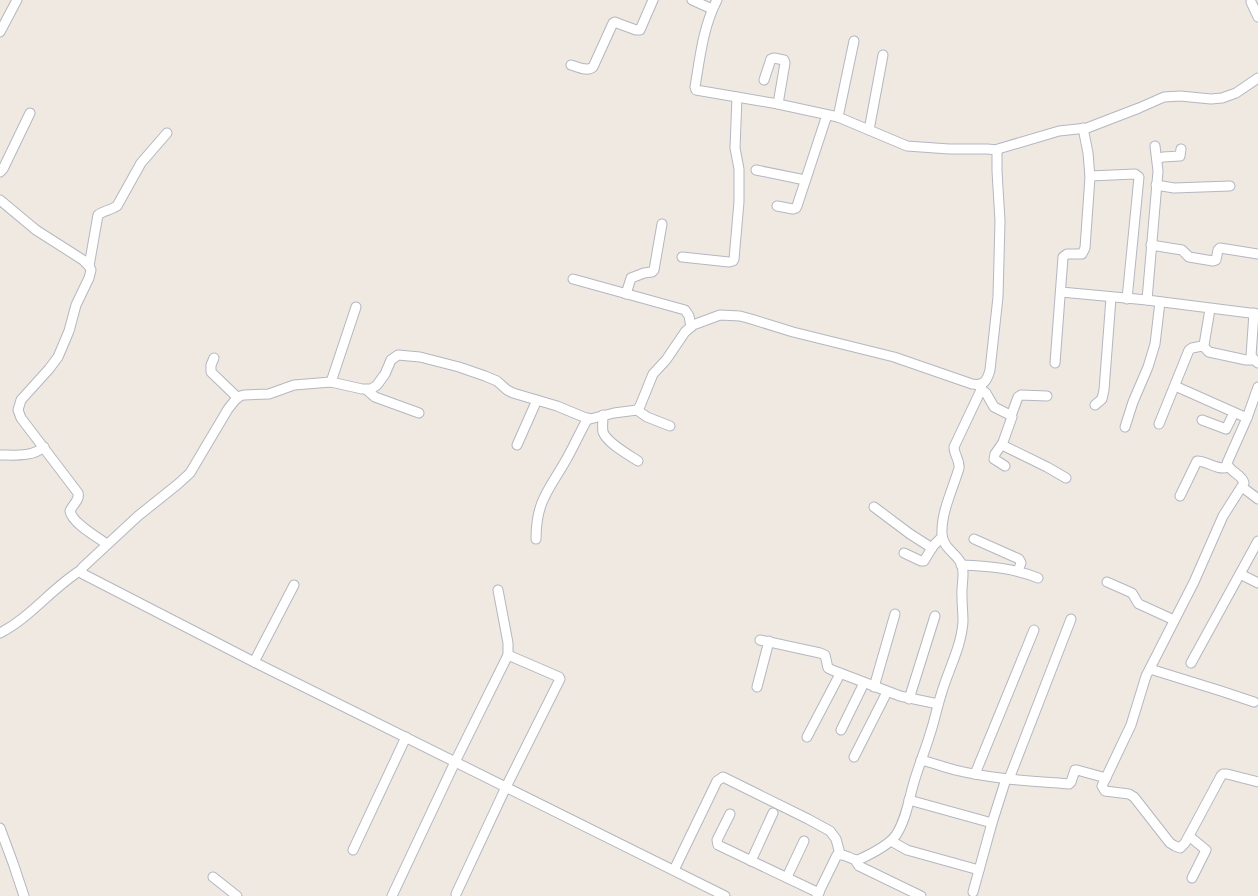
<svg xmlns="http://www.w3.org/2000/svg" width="1258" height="896" viewBox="0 0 1258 896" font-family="'Source Sans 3',sans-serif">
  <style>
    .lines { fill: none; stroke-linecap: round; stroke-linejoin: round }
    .minor-casing { stroke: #b4b7c1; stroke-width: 11 }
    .minor { stroke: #fff; stroke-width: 9 }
  </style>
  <rect width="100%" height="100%" fill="#efe9e1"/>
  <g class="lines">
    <g class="minor-casing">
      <g id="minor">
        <path d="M692 0 712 9"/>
        <path d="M717 0C703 27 700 57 695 87L696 90 778 104 838 117 907 146 949 149H987L998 150"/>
        <path d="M1251 2 1258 17"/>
        <path d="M0 32 17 0"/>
        <path d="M571 65C578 67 587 72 593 67L613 23 615 22 617 23 636 30H640L653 0"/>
        <path d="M764 80 771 59 774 58 784 60 785 63 778 104"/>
        <path d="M838 117 854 41"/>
        <path d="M869 130 883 55"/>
        <path d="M1157 159 1163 157 1180 156 1181 149"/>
        <path d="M756 170 805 180"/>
        <path d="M0 172 3 169 30 113"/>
        <path d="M1090 176 1135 174 1139 177 1127 299"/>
        <path d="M1156 185 1174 188 1230 186"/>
        <path d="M0 200 36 230 83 260 89 266 91 270 89 278 76 305 69 331 58 357 49 369 21 400 18 410 21 418 78 493C80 500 73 504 70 511 72 523 97 537 107 544"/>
        <path d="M777 206 793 209 796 208 797 206 827 115"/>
        <path d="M1151 245 1182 250 1189 257 1213 261 1216 260 1218 250 1220 248 1258 254"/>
        <path d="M682 257 729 262 733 261 734 259 739 202V169L735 148 737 97"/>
        <path d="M89 266 98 215C103 211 111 210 117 206L141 163 167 133"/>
        <path d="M573 279 685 310 689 316 691 327"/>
        <path d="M1061 292 1147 300 1258 314"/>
        <path d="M626 294 631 278 644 273 652 272 654 270 662 224"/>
        <path d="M1147 300 1158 171 1155 146"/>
        <path d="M1254 313 1251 356 1258 363"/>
        <path d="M1203 346 1209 352 1246 360H1254"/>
        <path d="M214 358 211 365V372L238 398"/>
        <path d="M1055 363 1063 257 1067 254H1082L1085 248 1090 177 1088 153 1083 128"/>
        <path d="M331 382 356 307"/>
        <path d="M1175 386 1247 418"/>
        <path d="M1258 387 1247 418 1227 463C1229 472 1242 474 1244 483L1223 516 1194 582 1146 676 1131 725 1102 786 1105 791 1129 794 1134 797 1170 843 1175 846 1180 848 1185 843 1221 776 1223 774H1227L1258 782"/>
        <path d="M981 389 986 393 994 407 1010 415 1012 417 1002 445 1047 467 1066 478"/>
        <path d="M367 390 375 397 419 413"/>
        <path d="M1095 405 1102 399 1104 390 1111 298"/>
        <path d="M637 410 647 417 670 426"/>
        <path d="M603 415C603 421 602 427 603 432 607 443 629 455 638 461"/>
        <path d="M1011 416 1018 397 1021 395 1047 396"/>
        <path d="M1202 420 1226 429 1234 413"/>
        <path d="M1159 424 1189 350 1192 348 1202 346 1204 345 1210 309"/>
        <path d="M1125 427 1133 402 1148 367 1155 344 1160 302"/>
        <path d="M1002 444 995 454 994 459 1005 466"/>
        <path d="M517 445 537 400"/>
        <path d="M0 455C15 455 32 457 44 447"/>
        <path d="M1242 487 1258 499"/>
        <path d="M1180 496 1197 461C1208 461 1217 471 1228 467"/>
        <path d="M874 507 910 534 932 548"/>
        <path d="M536 539C536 501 549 490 566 460 574 446 580 432 588 418"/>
        <path d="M974 539 1019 559 1021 563 1018 571"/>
        <path d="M904 553 921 561H924L933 546 942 537"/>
        <path d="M961 565C987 566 1014 568 1038 578"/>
        <path d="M1240 574 1258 583"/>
        <path d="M1107 582 1132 593 1138 603 1139 604 1174 620"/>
        <path d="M0 633C31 617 52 588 81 570"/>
        <path d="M760 640 820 653 825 655 828 668 832 670 900 696 938 704"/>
        <path d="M254 662 294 585"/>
        <path d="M1191 663 1258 541"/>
        <path d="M1150 669 1221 691 1254 702"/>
        <path d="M757 687 769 641"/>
        <path d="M874 687 895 614"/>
        <path d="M909 699 935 616"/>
        <path d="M841 730 864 683"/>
        <path d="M807 737 840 674"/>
        <path d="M854 757 887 692"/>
        <path d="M921 760C933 763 944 767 955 770 992 779 1031 781 1069 784L1071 782 1075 770H1077L1106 778"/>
        <path d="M975 774 1034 630"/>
        <path d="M1009 779 1071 619"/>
        <path d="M909 800 992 823"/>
        <path d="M730 814 717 840 718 845 819 893"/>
        <path d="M0 828 13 863 24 896"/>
        <path d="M1189 836 1206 850 1192 878"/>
        <path d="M891 841 907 850 979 870"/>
        <path d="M353 850 406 737"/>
        <path d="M855 860 859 866 921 896"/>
        <path d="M751 861 773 813"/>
        <path d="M674 870 717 781 723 777 808 819 830 831 836 839 840 854"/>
        <path d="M213 877 237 896"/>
        <path d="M787 877 804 841"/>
        <path d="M973 892 992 823 1006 779"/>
        <path d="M456 894 506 787 560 679 559 677 508 655"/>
        <path d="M392 896 455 762 508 655V643L498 590"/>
        <path d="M725 896 254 662 83 574 82 572V568L138 516 178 484 190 473 228 409 236 399 240 396 244 395 269 394 294 385 331 382 362 389H371L377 385 385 374 391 360 398 355 420 357 459 367 485 376 497 381 507 390 513 393 557 406 586 418 590 419 614 413 637 410 640 406 653 374 666 360 685 332 693 325 720 315 740 316 751 319 793 332 894 357 972 384C984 386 987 381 990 370L998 297 1000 221 997 171V152L998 149 1059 131 1087 128 1139 108 1164 97 1180 96 1211 99 1222 98 1236 93 1258 78"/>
        <path d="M817 896 837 855C845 853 851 860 858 860 869 855 889 845 896 835 906 820 909 799 914 782 919 765 926 748 931 731 935 719 937 707 941 695 948 670 961 648 963 622 963 613 962 605 962 596 961 587 965 574 962 565 957 553 943 549 942 534 941 512 953 489 959 468 960 460 954 455 954 447L980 392 982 384"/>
      </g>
    </g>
    <use href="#minor" class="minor"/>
  </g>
</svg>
